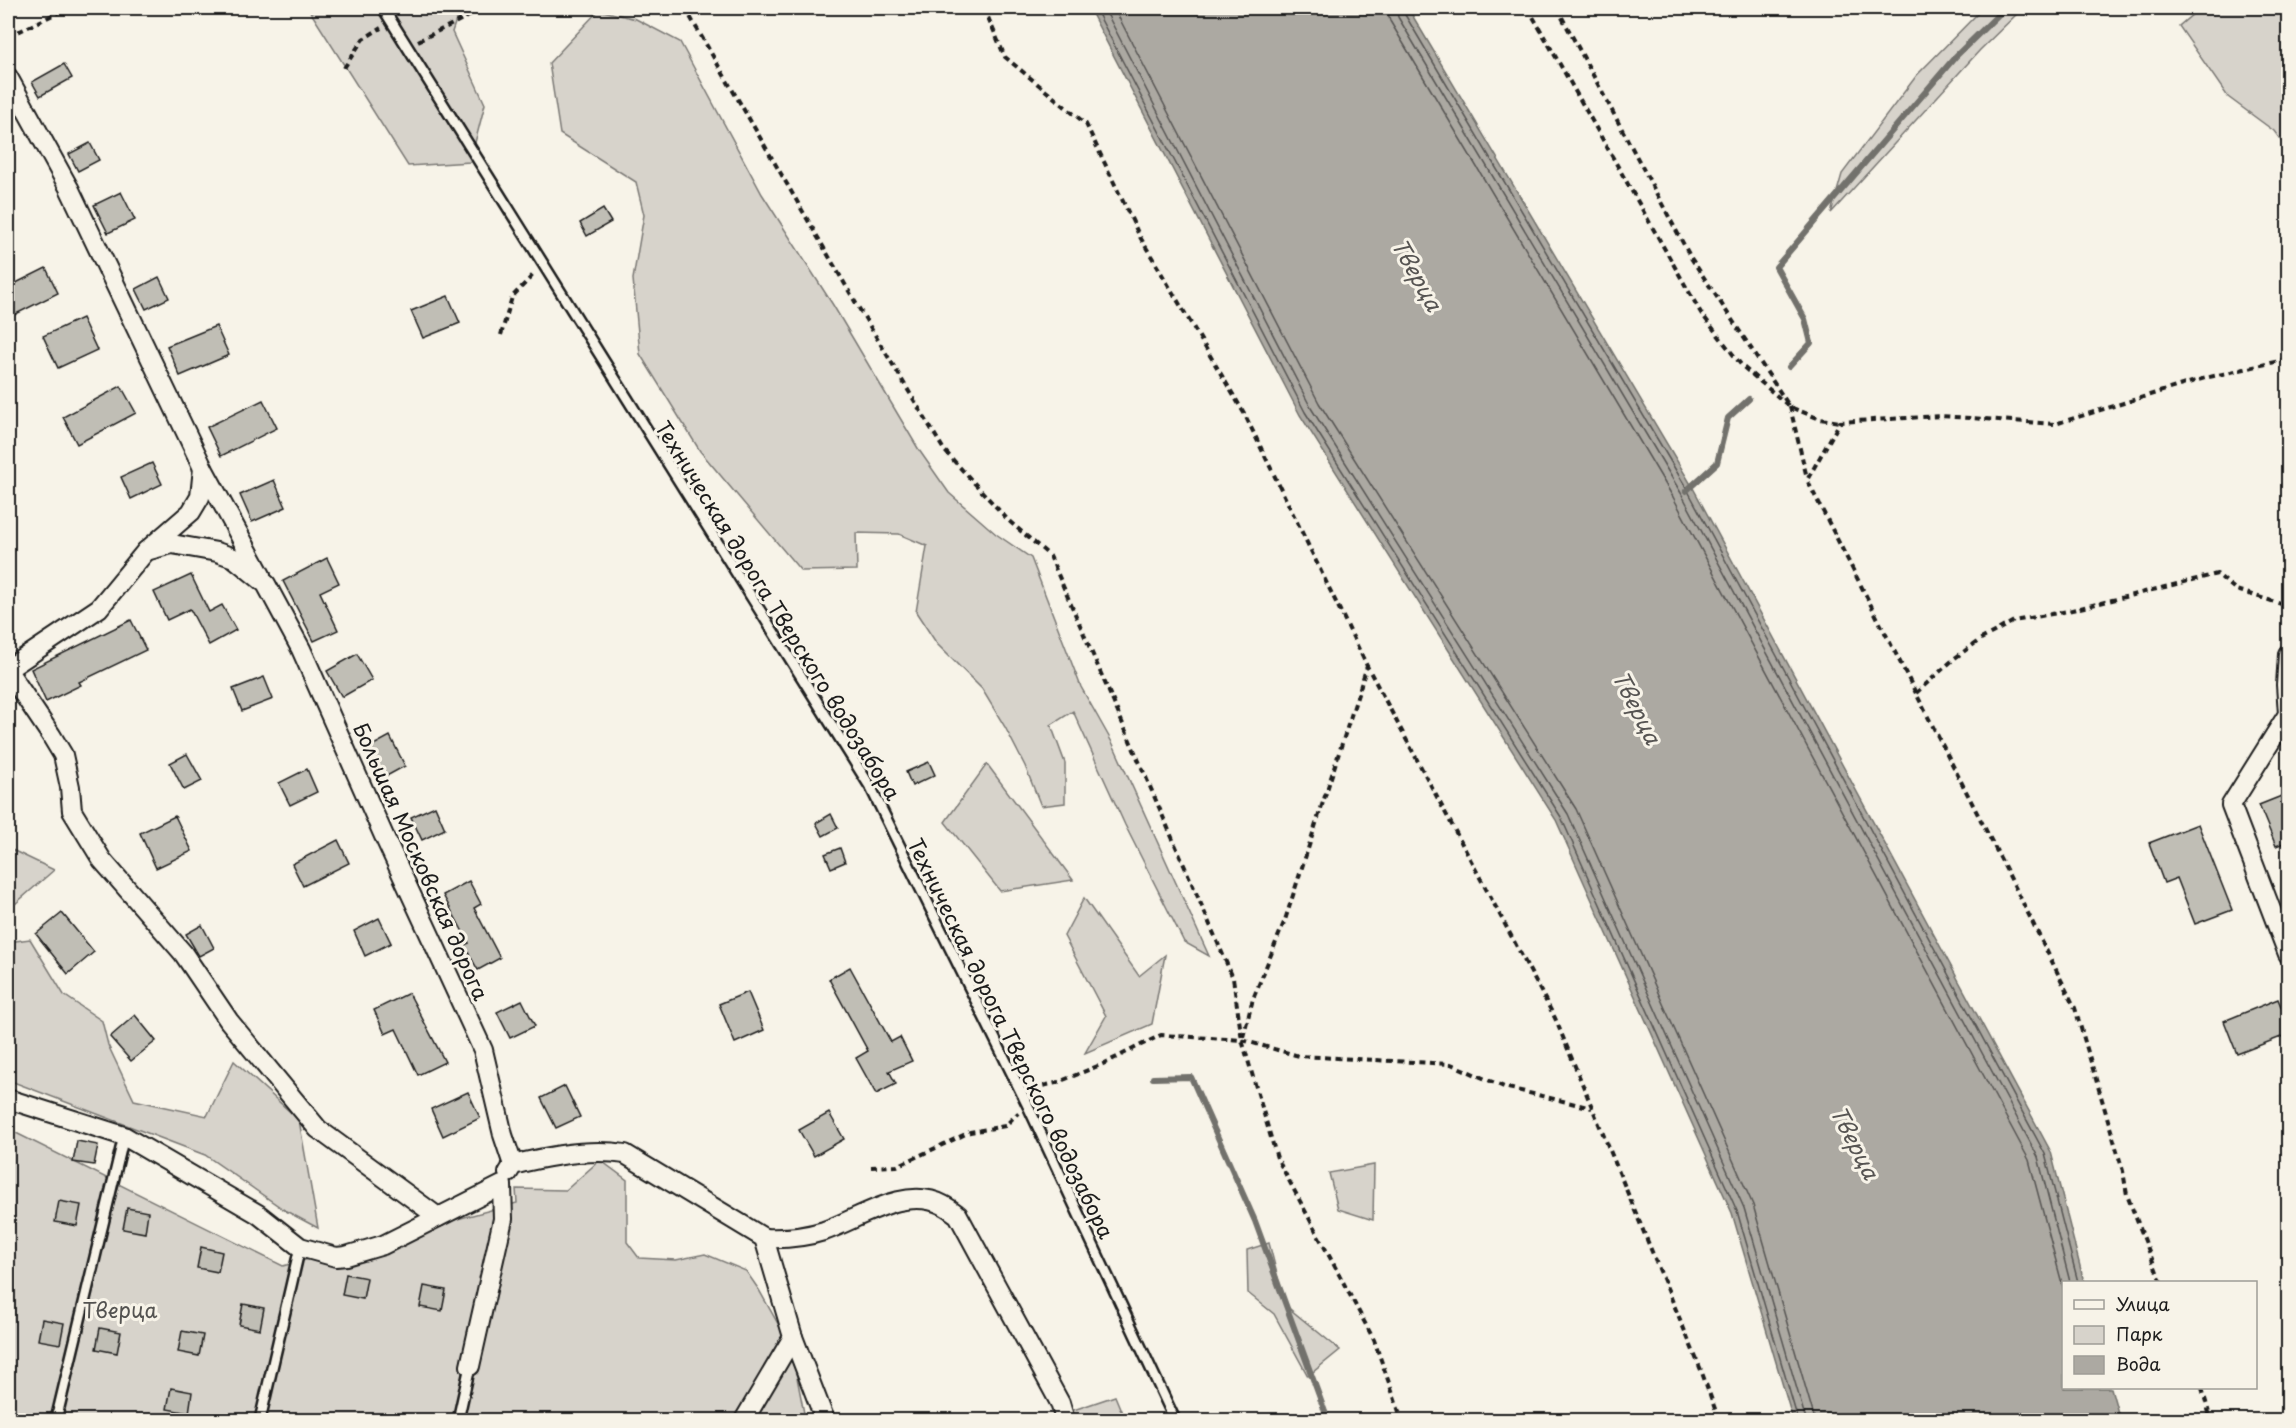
<svg xmlns="http://www.w3.org/2000/svg" width="2296" height="1428" viewBox="0 0 2296 1428" font-family="'Playpen Sans',sans-serif">
  <style>
    .green { fill: #d7d3cb; stroke: #7a7874; stroke-width: 1.5 }
    .water { fill: #aca9a2; stroke: #72716c; stroke-width: 1.5 }
    .lines { fill: none; stroke-linecap: round; stroke-linejoin: round }
    .shore { stroke: #565452; stroke-width: 1.5 }
    .stream { stroke: #72716c; stroke-width: 6 }
    .building { fill: #c0beb5; stroke: #1c1c1c; stroke-width: 1.5 }
    .lane-casing { stroke: #1c1c1c; stroke-width: 14 }
    .street-casing { stroke: #1c1c1c; stroke-width: 22 }
    .path { stroke: #1c1c1c; stroke-width: 4; stroke-dasharray: 6 4.5; stroke-linecap: butt }
    .lane { stroke: #f7f3e8; stroke-width: 9 }
    .street { stroke: #f7f3e8; stroke-width: 18 }
    .labels { text-anchor: middle; dominant-baseline: central; stroke-width: 6; stroke-linejoin: round; paint-order: stroke }
    .street-label { font-size: 21px; fill: #1c1c1c; stroke: #f7f3e8 }
    .park-label { font-size: 21px; fill: #545351; stroke: #f7f3e8 }
    .water-label { font-size: 22px; font-style: italic; fill: #565452; stroke: #f7f3e8 }
  </style>
  <rect width="100%" height="100%" fill="#f7f3e8"/>
  <filter id="ink" filterUnits="userSpaceOnUse"><feTurbulence type="fractalNoise" baseFrequency=".0167" numOctaves="2"/><feDisplacementMap in="SourceGraphic" scale="12" xChannelSelector="R" yChannelSelector="G"/><feConvolveMatrix kernelMatrix="1 2 1 2 8 2 1 2 1" color-interpolation-filters="sRGB"/></filter>
  <g filter="url(#ink)">
    <g class="green">
      <path d="M308 8H460L452 32 485 104 470 162 408 166Z"/>
      <path d="M1983 8H2023L1980 50 1831 213 1842 174 1917 75Z"/>
      <path d="M2200 8H2288V150L2274 131 2228 97 2179 26Z"/>
      <path d="M599 10 636 19 680 42 762 194 833 305 919 450 949 493 996 534 1031 558 1081 687 1113 744 1209 956 1184 942 1125 825 1073 711 1051 725 1065 763V803L1041 806 1025 766 1005 727 982 689 937 644 916 612 927 546 899 534 856 533 857 570 801 571 700 451 640 354 633 279 644 215 636 182 560 134 549 63Z"/>
      <path d="M987 764 1073 880 1000 891 945 822Z"/>
      <path d="M8 848 54 870 8 910Z"/>
      <path d="M1084 898 1139 976 1165 955 1152 1024 1085 1053 1106 1016 1064 936Z"/>
      <path d="M30 939 64 995 102 1021 108 1045 134 1100 207 1116 234 1061 299 1120 318 1228 286 1211 205 1155 8 1080V942Z"/>
      <path d="M8 1129 283 1266 517 1203 516 1189 566 1190 600 1160 627 1180V1242L639 1258 676 1260 705 1254 746 1271 759 1290 791 1347 804 1413 788 1420H8Z"/>
      <path d="M1374 1165 1373 1220 1338 1209 1329 1173Z"/>
      <path d="M1269 1243 1285 1305 1340 1350 1308 1376 1274 1314 1248 1293 1247 1250Z"/>
      <path d="M1115 1396 1125 1420H1044Z"/>
    </g>
    <path class="water" d="M1089 8H1408L1692 486 2051 1152 2084 1282H2064V1388H2111L2120 1420H1793L1732 1213 1556 820 1300 415Z"/>
    <g class="lines">
      <g class="shore">
        <path d="M1095 8 1305 412 1561 817 1737 1211 1798 1420"/>
        <path d="M1104 8 1311 408 1568 814 1744 1208 1806 1420"/>
        <path d="M1114 8 1319 403 1576 809 1753 1205 1815 1420"/>
        <path d="M1387 8 1390 21 1673 497 2029 1160 2064 1291"/>
        <path d="M1396 8 1398 17 1681 493 2038 1157 2070 1282"/>
        <path d="M1403 8 1404 13 1687 489 2045 1154 2078 1282"/>
      </g>
      <g class="stream">
        <path d="M1789 367 1811 343 1805 319 1776 267 1956 56 2005 8"/>
        <path d="M1686 491 1717 463 1728 418 1749 399"/>
        <path d="M1153 1078 1191 1077 1255 1221 1328 1420"/>
      </g>
    </g>
    <g class="building">
      <path d="M64 64 72 78 40 96 32 82Z"/>
      <path d="M90 143 99 160 78 171 69 154Z"/>
      <path d="M121 192 135 220 108 233 94 205Z"/>
      <path d="M603 209 611 222 587 236 580 223Z"/>
      <path d="M46 268 58 293 8 318V287Z"/>
      <path d="M159 277 169 298 146 309 136 289Z"/>
      <path d="M448 296 460 323 423 338 411 311Z"/>
      <path d="M82 318 97 350 58 368 43 336Z"/>
      <path d="M216 326 229 355 180 376 167 346Z"/>
      <path d="M121 386 136 413 77 444 63 417Z"/>
      <path d="M263 400 277 428 221 456 207 427Z"/>
      <path d="M152 463 162 484 131 499 121 477Z"/>
      <path d="M274 480 286 507 252 522 240 495Z"/>
      <path d="M327 558 339 583 320 592 338 630 314 641 283 581Z"/>
      <path d="M191 575 209 612 222 605 236 630 209 645 190 609 167 620 154 592Z"/>
      <path d="M131 620 146 650 79 682 81 685 46 702 31 669Z"/>
      <path d="M357 654 372 680 342 697 327 671Z"/>
      <path d="M264 677 273 699 242 711 233 689Z"/>
      <path d="M390 736 405 766 383 778 368 748Z"/>
      <path d="M187 754 202 781 184 790 170 763Z"/>
      <path d="M929 762 935 775 912 786 906 772Z"/>
      <path d="M307 769 317 792 290 805 279 783Z"/>
      <path d="M2284 795 2289 806V841L2276 846 2259 805Z"/>
      <path d="M435 806 445 829 422 840 411 817Z"/>
      <path d="M831 814 838 828 823 836 816 823Z"/>
      <path d="M175 816 192 851 156 868 140 833Z"/>
      <path d="M2198 824 2232 910 2195 924 2177 878 2164 883 2149 843Z"/>
      <path d="M338 840 349 863 303 886 292 864Z"/>
      <path d="M840 848 845 862 831 868 825 854Z"/>
      <path d="M469 881 481 904 474 908 500 958 478 970 464 945 469 943 443 895Z"/>
      <path d="M62 913 94 952 68 974 36 934Z"/>
      <path d="M379 918 391 943 365 956 354 931Z"/>
      <path d="M202 925 214 948 199 956 186 934Z"/>
      <path d="M850 967 891 1042 900 1037 912 1061 889 1071 896 1084 876 1094 856 1058 868 1051 829 979Z"/>
      <path d="M748 992 764 1030 735 1043 719 1004Z"/>
      <path d="M409 993 445 1062 418 1075 396 1029 385 1034 374 1010Z"/>
      <path d="M2278 999 2289 1026V1034L2237 1054 2224 1021Z"/>
      <path d="M522 1000 535 1026 510 1038 497 1012Z"/>
      <path d="M135 1015 156 1041 131 1061 110 1037Z"/>
      <path d="M565 1086 580 1117 556 1128 541 1098Z"/>
      <path d="M468 1092 480 1118 443 1136 431 1109Z"/>
      <path d="M829 1113 844 1139 814 1156 799 1130Z"/>
      <path d="M77 1141 98 1145 94 1165 73 1162Z"/>
      <path d="M59 1201 81 1205 77 1226 55 1222Z"/>
      <path d="M127 1208 148 1212 145 1233 123 1229Z"/>
      <path d="M201 1247 222 1252 218 1272 197 1268Z"/>
      <path d="M346 1274 367 1278 363 1299 342 1295Z"/>
      <path d="M424 1286 446 1290 442 1311 420 1307Z"/>
      <path d="M243 1304 264 1308 260 1329 239 1325Z"/>
      <path d="M42 1319 64 1323 60 1344 38 1340Z"/>
      <path d="M100 1328 121 1332 117 1353 96 1349Z"/>
      <path d="M182 1331 203 1335 199 1356 178 1352Z"/>
      <path d="M171 1388 192 1392 189 1413 167 1409Z"/>
    </g>
    <g class="lines">
      <g class="lane-casing">
        <g id="lane">
          <path d="M383 8 871 788 1028 1106 1175 1420"/>
          <path d="M56 1420 124 1136"/>
          <path d="M260 1420 300 1247"/>
          <path d="M458 1420 470 1366"/>
        </g>
      </g>
      <g class="street-casing">
        <g id="street">
          <path d="M8 77 69 188 203 468 261 575"/>
          <path d="M146 551 172 544 217 552 234 558 266 584 301 649 384 836 483 1050 503 1135 513 1165"/>
          <path d="M2288 654 2286 685 2288 714 2231 805 2288 954"/>
          <path d="M8 669 99 608 146 551 191 512 200 497 203 468"/>
          <path d="M8 671 51 735 63 755 70 787 72 811 102 860 183 953 229 1021 318 1129 438 1217"/>
          <path d="M8 1099 124 1136 258 1214 300 1247 336 1257 346 1256 383 1245 502 1185 503 1219 470 1366"/>
          <path d="M508 1173 513 1165C548 1156 589 1148 625 1154L764 1238 793 1337 744 1420"/>
          <path d="M764 1238C783 1239 805 1237 824 1231 859 1219 905 1185 943 1205 949 1208 954 1212 958 1215L1060 1403 1065 1420"/>
          <path d="M793 1337 825 1420"/>
        </g>
      </g>
      <g class="path">
        <path d="M685 8 857 305 944 450 1009 521 1050 556 1233 978 1242 1040 1277 1158 1374 1340 1402 1420"/>
        <path d="M984 8 1005 57 1086 124 1140 237 1244 413 1367 666 1555 1018 1701 1370 1719 1420"/>
        <path d="M1528 8 1701 313 1742 366 1790 407 1820 419 1840 422"/>
        <path d="M1557 8 1691 258 1790 407 1807 478"/>
        <path d="M8 34 20 31 67 8"/>
        <path d="M418 41 485 8"/>
        <path d="M344 68 363 39 381 28"/>
        <path d="M501 335 512 297 534 274"/>
        <path d="M1916 693 1955 658 1981 639 2014 621 2068 611 2217 574 2236 590 2288 606"/>
        <path d="M1243 1037 1253 999 1285 920 1367 666"/>
        <path d="M1033 1088 1056 1083 1103 1064 1161 1035 1242 1040 1299 1056 1451 1064 1504 1087 1592 1108"/>
        <path d="M871 1167 897 1166 970 1132 1005 1126 1018 1113"/>
        <path d="M2161 1282 2127 1195 2123 1171 2075 1008 2016 889 1807 480 1840 422 1941 416 2055 424 2205 378 2288 359"/>
        <path d="M2202 1388 2211 1420"/>
      </g>
      <use href="#lane" class="lane"/>
      <use href="#street" class="street"/>
    </g>
  </g>
  <g class="labels">
    <g class="street-label">
      <text transform="translate(779 610) rotate(58)">Техническая дорога Тверского водозабора</text>
      <text transform="translate(422 861) rotate(66)">Большая Московская дорога</text>
      <text transform="translate(1012 1038) rotate(64)">Техническая дорога Тверского водозабора</text>
    </g>
    <g class="park-label">
      <text x="120" y="1309">Тверца</text>
    </g>
    <g class="water-label">
      <text transform="translate(1418 274) rotate(61)">Тверца</text>
      <text transform="translate(1638 707) rotate(63)">Тверца</text>
      <text transform="translate(1856 1142) rotate(63)">Тверца</text>
    </g>
  </g>
  <rect width="2296" height="1428" fill="none" stroke="#f7f3e8" stroke-width="30"/>
  <rect x="15" y="15" width="2266" height="1398" fill="none" stroke="#1c1c1c" stroke-width="2" filter="url(#ink)"/>
  <rect x="2062" y="1281" width="195" height="108" fill="#f7f3e8" stroke="#9f9d96" stroke-width="1.5"/>
  <rect x="2074" y="1300" width="30" height="9" fill="#f7f3e8" stroke="#9f9d96" stroke-width="1.5"/>
  <text x="2116" y="1311" font-size="18" fill="#1c1c1c">Улица</text>
  <rect x="2074" y="1326" width="30" height="18" fill="#d7d3cb" stroke="#9f9d96" stroke-width="1.5"/>
  <text x="2116" y="1341" font-size="18" fill="#1c1c1c">Парк</text>
  <rect x="2074" y="1356" width="30" height="18" fill="#aca9a2" stroke="#9f9d96" stroke-width="1.5"/>
  <text x="2116" y="1371" font-size="18" fill="#1c1c1c">Вода</text>
</svg>
